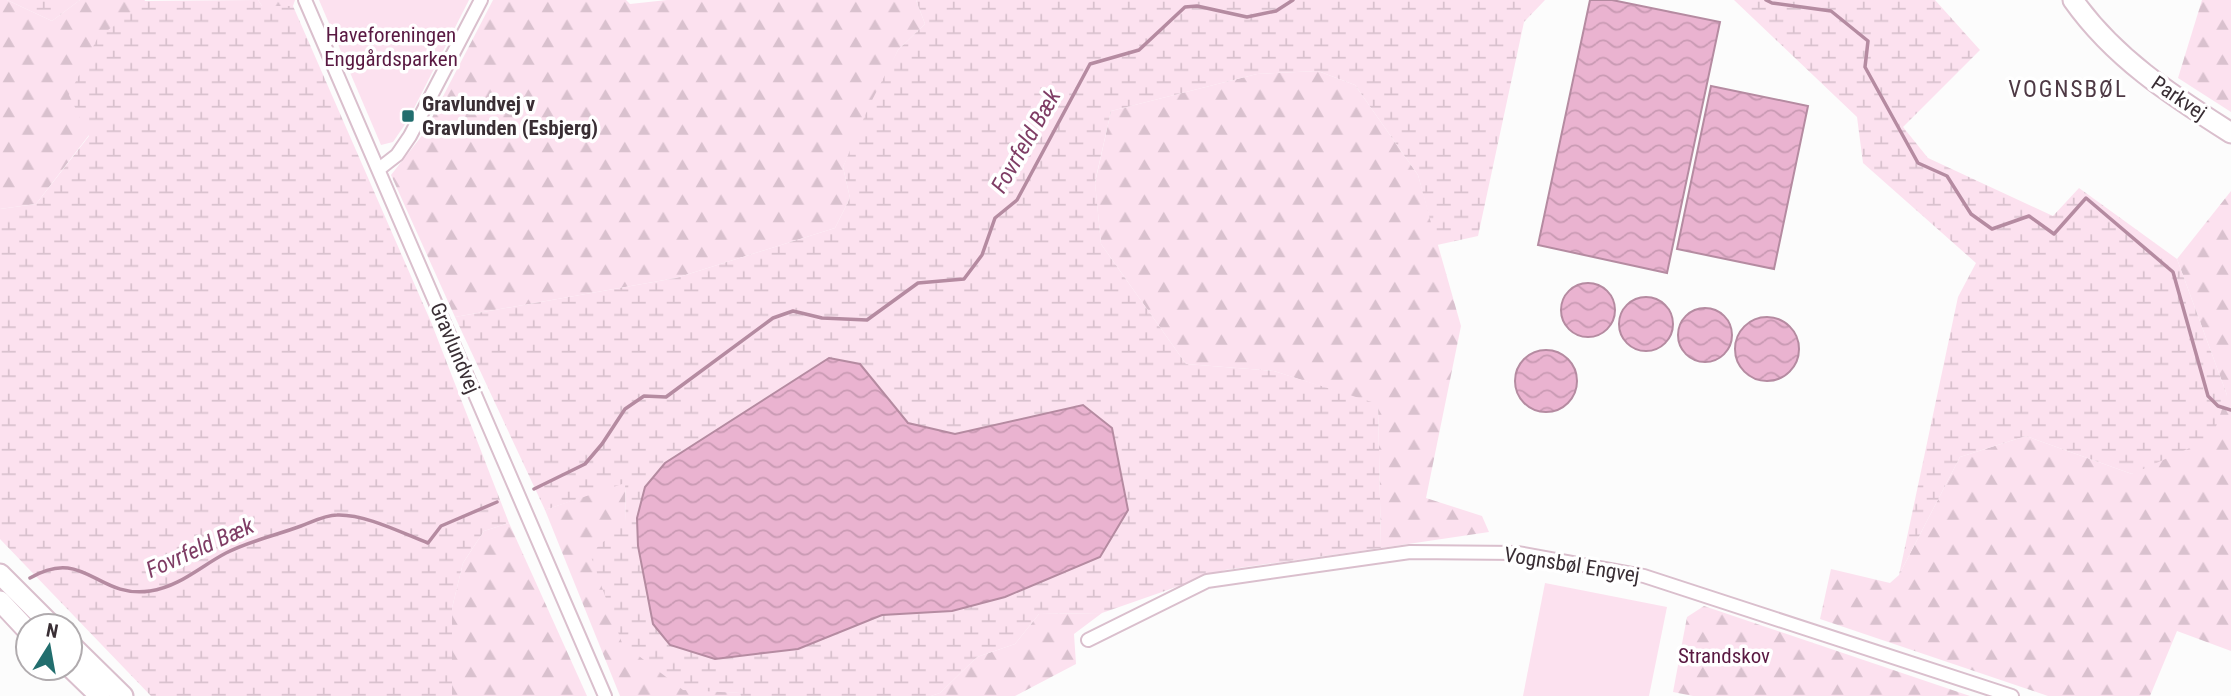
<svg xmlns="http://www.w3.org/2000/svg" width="2231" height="696" viewBox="0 0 2231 696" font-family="'Roboto Condensed',sans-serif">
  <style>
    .forest { fill: url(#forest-firs) }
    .wetland { fill: url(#wetland-marsh); fill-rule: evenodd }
    .garden { fill: #fce1ef }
    .water { fill: url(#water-waves); stroke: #b58ba1; stroke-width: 2 }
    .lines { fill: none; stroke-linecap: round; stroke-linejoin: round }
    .stream { stroke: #b58ba1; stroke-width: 3.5 }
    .street-casing { stroke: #dabfcd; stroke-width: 16 }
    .secondary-casing { stroke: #dabfcd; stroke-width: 23 }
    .street { stroke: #fff; stroke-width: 12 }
    .secondary { stroke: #fff; stroke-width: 19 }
    .poi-dot { fill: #226e6e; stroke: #fff; stroke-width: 2.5 }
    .labels { text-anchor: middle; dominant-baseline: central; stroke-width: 7; stroke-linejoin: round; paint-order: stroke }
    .park-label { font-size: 21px; fill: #591942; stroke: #fff }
    .street-label { font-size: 21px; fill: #392e34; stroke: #fff }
    .poi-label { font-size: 21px; font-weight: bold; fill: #392e34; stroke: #fff; text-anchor: start }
    .neighbourhood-label { font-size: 23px; letter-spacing: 2px; fill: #4e3944; stroke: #fff }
    .water-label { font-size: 23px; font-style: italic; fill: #7f3d65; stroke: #fff }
  </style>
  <defs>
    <pattern id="forest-firs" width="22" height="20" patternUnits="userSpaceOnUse" patternTransform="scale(1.75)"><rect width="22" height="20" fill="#fce1ef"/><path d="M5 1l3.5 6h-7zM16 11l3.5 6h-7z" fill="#d9c1ce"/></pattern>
    <pattern id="wetland-marsh" width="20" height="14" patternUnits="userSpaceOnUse" patternTransform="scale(1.75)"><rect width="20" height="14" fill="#fce1ef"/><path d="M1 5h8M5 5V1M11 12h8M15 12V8" fill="none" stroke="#d9c1ce"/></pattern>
    <pattern id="water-waves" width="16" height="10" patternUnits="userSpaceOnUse" patternTransform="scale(1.75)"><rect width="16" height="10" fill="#eab3d0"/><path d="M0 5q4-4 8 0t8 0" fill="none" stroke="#c99ab3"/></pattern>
  </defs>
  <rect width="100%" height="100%" fill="#fcfcfc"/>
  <g class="forest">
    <path d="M0 0H7L52 21 80 0H145L89 135 36 204 0 209Z"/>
    <path d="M258 0H295L293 6H262Z"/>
    <path d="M493 0H626L630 4 667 0H916L925 24 898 50 843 167 850 198 835 228 676 278 455 317 391 175 424 133Z"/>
    <path d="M2202 0H2231V112L2178 78Z"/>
    <path d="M1318 71 1355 85 1418 175 1461 326 1426 498 1482 516 1489 532 1381 548 1378 405 1274 371 1186 364 1101 244 1095 183 1111 111 1257 74Z"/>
    <path d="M2231 191V651L2177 631 2150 696H2048L1820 619 1831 569 1890 583 1899 575 1960 457 2026 436 2132 474 2227 395 2177 259Z"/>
    <path d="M625 482 626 521 683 689 740 693 741 696H620L545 510Z"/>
    <path d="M509 523 587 696H452V608L463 563 484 531Z"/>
    <path d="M1704 606 1970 696H1693L1673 692 1687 617Z"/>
    <path d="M1102 613 1074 634 1076 664 1015 696H931L940 693 977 657 1015 644 1039 614Z"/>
  </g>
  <g class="wetland">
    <path d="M7 0H80L52 21Z"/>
    <path d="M258 0 262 6H293L431 322 509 523 484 531 463 563 452 608V696H151L0 539V209L36 204 89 136 69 95 97 39 144 1Z"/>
    <path d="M916 0H1545L1524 22 1478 236 1437 245 1418 175 1355 85 1318 71 1257 74 1111 111 1095 182 1101 244 1186 364 1274 371 1378 404 1381 548 1225 570 1102 613 1039 614 1015 644 977 657 940 693 931 696H741L740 693 683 690 622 643 590 554 626 521 625 483 545 510 455 317 676 278 835 228 850 198 843 167 869 106 898 50 925 24ZM829 358 860 364 908 423 955 434 1083 405 1128 510 1100 557 1005 597 952 611 882 615 798 649 715 659 645 487 665 463Z"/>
    <path d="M1734 0H1935L1980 50 1903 127 1928 158 2053 216 2079 188 2177 259 2227 395 2212 438 2132 474 2026 436 1960 457 1899 575 1958 297 1976 263 1863 163 1857 117Z"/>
  </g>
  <g class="garden">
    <path d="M319 0H469L408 120 393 142 381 145Z"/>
    <path d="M1545 583 1667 607 1649 696H1523Z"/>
  </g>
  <g class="water">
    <path d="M1590 0H1612L1720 22 1667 273 1538 245Z"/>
    <path d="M1711 86 1808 106 1774 269 1677 249Z"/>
    <circle cx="1588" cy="310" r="27"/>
    <circle cx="1646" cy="324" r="27"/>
    <circle cx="1705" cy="335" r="27"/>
    <circle cx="1767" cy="349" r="32"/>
    <circle cx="1546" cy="381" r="31"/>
    <path d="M829 358 860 364 908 423 955 434 1083 405 1112 428 1128 510 1100 557 1005 597 952 611 882 615 798 649 715 659 670 645 653 624 638 546 637 518 645 487 665 463Z"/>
  </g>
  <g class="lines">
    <g class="stream">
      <path d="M1766 0 1772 3 1831 11 1868 41 1865 67 1918 163 1947 176 1971 214 1992 229 2029 216 2054 234 2086 198 2173 272 2208 396 2218 406 2231 410"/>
      <path d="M534 489 585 464 602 444 625 409 644 396 666 397 773 318 793 311 822 318 867 320 918 283 964 279 982 255 995 218 1017 200 1090 64 1139 50 1185 7 1197 6 1247 17 1276 11 1293 0"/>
      <path d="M30 578C84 546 97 599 150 591 179 587 201 566 226 553 249 541 277 535 301 526 312 522 325 515 337 515 365 514 402 533 428 543L441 526 497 502"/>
    </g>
    <g class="street-casing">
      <g id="street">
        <path d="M305 0 605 696"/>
        <path d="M379 169 397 155 410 136 481 0"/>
        <path d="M1088 640 1207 581 1410 552 1518 553 1644 576 2012 696"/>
      </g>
    </g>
    <g class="secondary-casing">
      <g id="secondary">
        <path d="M2073 0C2114 58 2171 95 2231 133"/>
        <path d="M0 574 52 626"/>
        <path d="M0 601 28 631"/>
        <path d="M70 644 123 696"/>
        <path d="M70 667 100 696"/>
      </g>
    </g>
    <use href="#street" class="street"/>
    <use href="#secondary" class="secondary"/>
  </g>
  <rect class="poi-dot" x="401" y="109" width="14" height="14" rx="3.5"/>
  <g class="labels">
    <g class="park-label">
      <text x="391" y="35">Haveforeningen<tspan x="391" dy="24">Enggårdsparken</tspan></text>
      <text x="1724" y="656">Strandskov</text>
    </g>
    <g class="street-label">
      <text transform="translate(2179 98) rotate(34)">Parkvej</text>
      <text transform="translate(455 348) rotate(67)">Gravlundvej</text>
      <text transform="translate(1572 565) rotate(9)">Vognsbøl Engvej</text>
    </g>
    <g class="poi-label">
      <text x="422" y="104">Gravlundvej v<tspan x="422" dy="24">Gravlunden (Esbjerg)</tspan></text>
    </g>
    <g class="neighbourhood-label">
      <text x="2068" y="89">VOGNSBØL</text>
    </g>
    <g class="water-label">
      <text transform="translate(1026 141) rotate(-60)">Fovrfeld Bæk</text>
      <text transform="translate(200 548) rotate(-24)">Fovrfeld Bæk</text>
    </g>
  </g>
  <g transform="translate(49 647) rotate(11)"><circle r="33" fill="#ffffff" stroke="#b0abae" stroke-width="2"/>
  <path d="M0-5L12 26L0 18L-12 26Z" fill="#226e6e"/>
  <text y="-10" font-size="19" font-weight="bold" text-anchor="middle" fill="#392e34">N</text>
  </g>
</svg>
